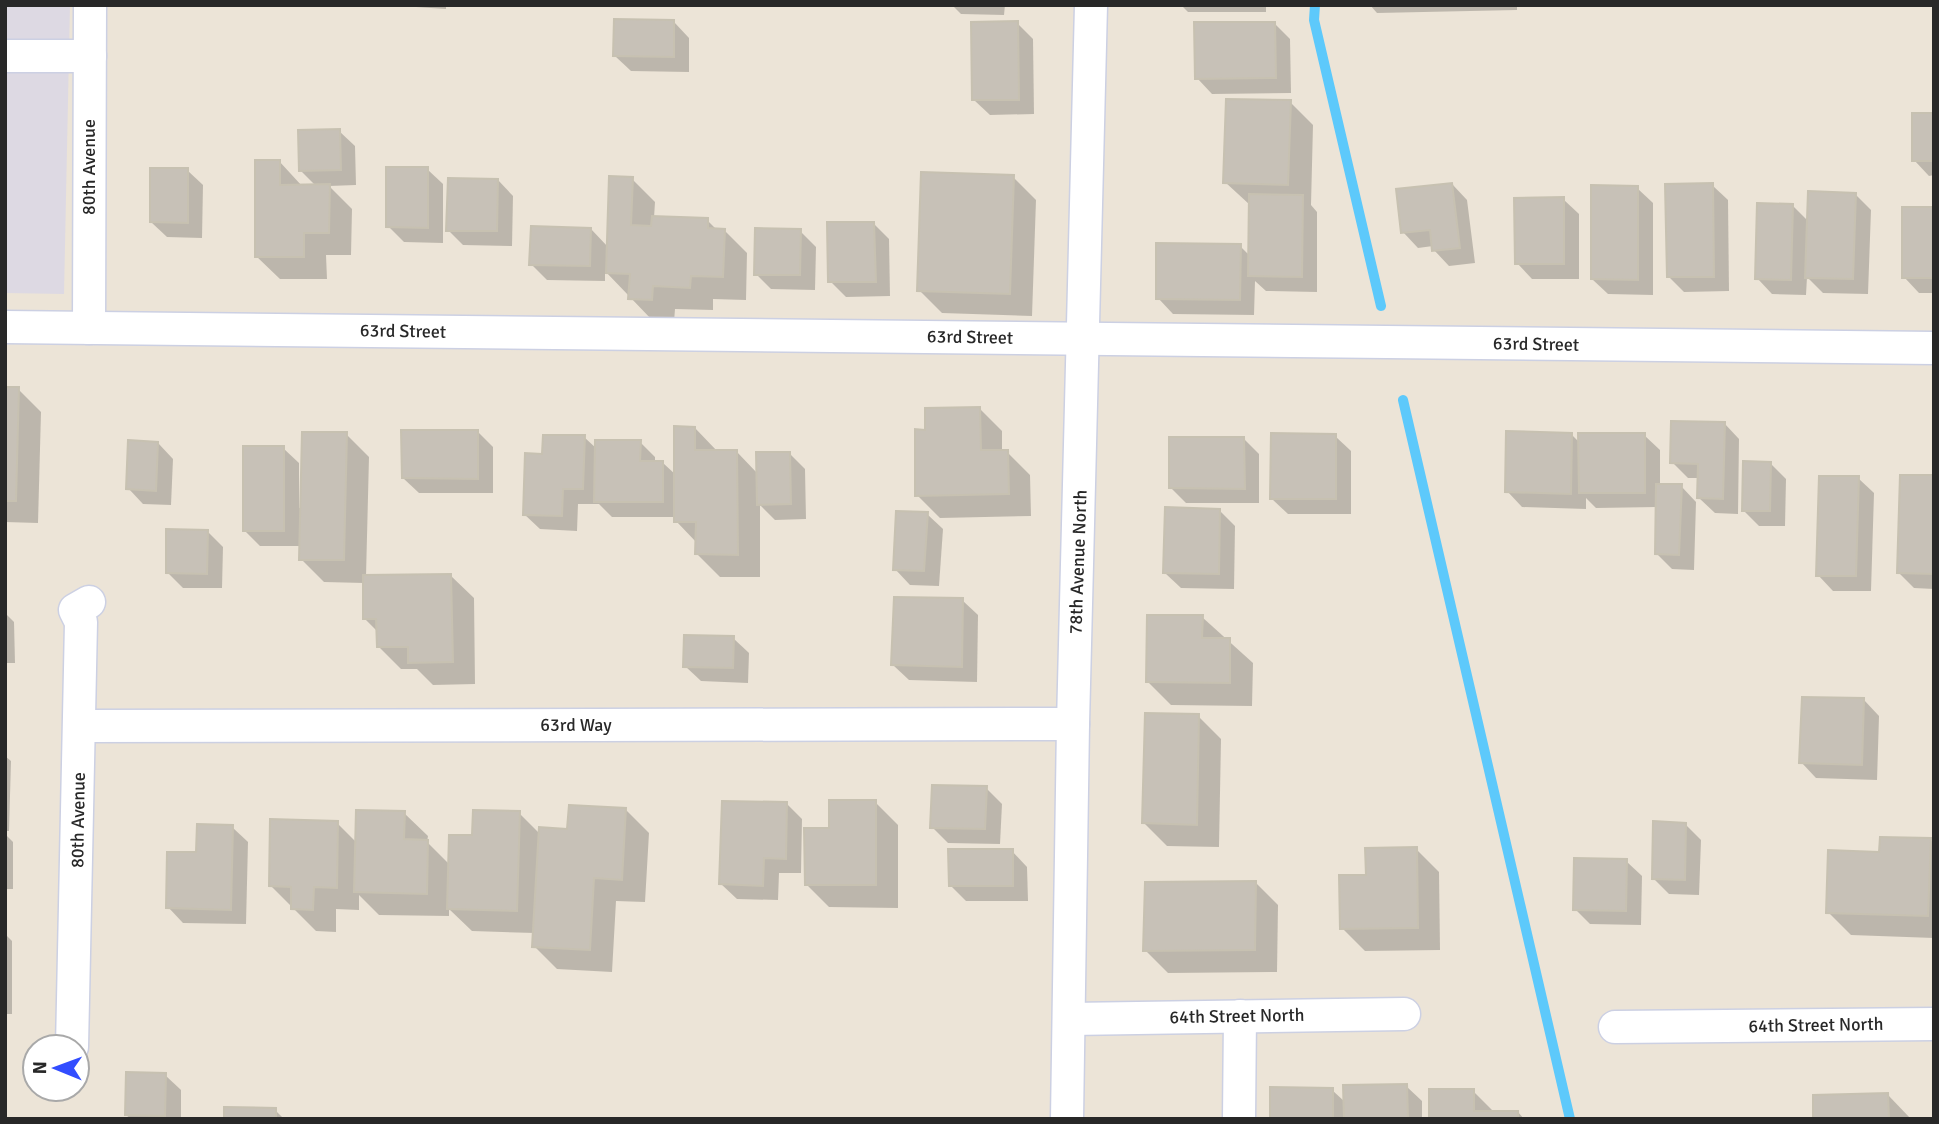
<svg xmlns="http://www.w3.org/2000/svg" width="1939" height="1124" viewBox="0 0 1939 1124" font-family="Signika,sans-serif">
  <style>
    .industrial { fill: #ddd9e3 }
    .shadow { fill: #0003 }
    .lines { fill: none; stroke-linecap: round; stroke-linejoin: round }
    .stream { stroke: #5dc9fb; stroke-width: 10 }
    .building { fill: #c7c1b7; stroke: #c7c1b1; stroke-width: 2 }
    .minor-casing { stroke: #ccd0e3; stroke-width: 35 }
    .minor { stroke: #fff; stroke-width: 32 }
    .labels { text-anchor: middle; dominant-baseline: central; stroke-width: 7; stroke-linejoin: round; paint-order: stroke }
    .street-label { font-size: 18px; fill: #282828; stroke: #fff }
  </style>
  <rect width="100%" height="100%" fill="#ece4d7"/>
  <path class="industrial" d="M5 5H70L64 294 5 293Z"/>
  <g class="shadow">
    <path d="M414 5H446V9L416 7Z"/>
    <path d="M952 5H1005L1004 15 961 14Z"/>
    <path d="M1181 5H1266V12H1188Z"/>
    <path d="M1370 5H1517V10L1377 13Z"/>
    <path d="M674 22 689 38V72L631 71 615 56Z"/>
    <path d="M1017 23 1033 39 1034 114 990 115 974 100Z"/>
    <path d="M1275 24 1290 39 1291 93 1212 94 1197 78Z"/>
    <path d="M1290 102 1313 125 1311 205 1317 212V292L1266 291 1255 281 1254 315 1173 314 1158 298 1240 246 1250 256V205L1225 182Z"/>
    <path d="M1934 114V175L1929 176 1914 160Z"/>
    <path d="M339 131 355 146 356 185 329 186 352 209 351 255H326L327 279H280L256 256 279 161 302 186H316L300 170Z"/>
    <path d="M427 169 443 184V243L404 242 388 226Z"/>
    <path d="M187 170 203 185 202 238 167 237 151 222Z"/>
    <path d="M1013 177 1036 200 1032 316 942 313 919 290Z"/>
    <path d="M632 179 655 202 654 218 707 220 717 230H724L747 253 746 300 713 299V310L675 309 674 322 653 321 605 271V281L547 280 531 264 591 229 608 247Z"/>
    <path d="M498 180 513 196 512 246 463 245 448 230Z"/>
    <path d="M1452 184 1467 200 1475 263 1449 266 1434 250 1433 246 1418 248 1403 232Z"/>
    <path d="M1712 185 1728 200 1729 291 1684 292 1668 276Z"/>
    <path d="M1637 188 1653 203V295L1608 294 1592 279Z"/>
    <path d="M1855 194 1871 210 1868 294 1823 293 1807 277 1806 295 1772 294 1757 278 1792 205 1809 222Z"/>
    <path d="M1563 199 1579 214V279H1532L1517 263Z"/>
    <path d="M1934 209V293H1919L1904 277Z"/>
    <path d="M874 224 889 239 890 296 846 297 830 281Z"/>
    <path d="M800 231 816 247 815 290 771 289 756 274Z"/>
    <path d="M5 388 18 389 41 412 38 523 5 522Z"/>
    <path d="M979 408 1002 431V452H1007L1030 475 1031 516 940 518 917 495 927 431Z"/>
    <path d="M1724 423 1739 439 1738 514 1715 513 1699 498V478H1688L1672 462Z"/>
    <path d="M695 428 718 452H737L758 474 789 453 805 469 806 519 775 520 760 505V577H720L697 554V543L676 521V517H612L599 504H578L577 531 540 529 524 514 544 456 584 437 597 449 640 442 655 457V463H663L676 475Z"/>
    <path d="M478 432 493 447V493H419L403 478Z"/>
    <path d="M346 434 369 457 366 577 450 575 474 598 475 684 433 685 417 669H401L378 646V632L365 619 364 583 324 582 301 559V546H260L245 531 283 448 299 463V508H302Z"/>
    <path d="M1571 434 1580 443 1644 435 1660 450V486H1681L1696 502 1694 570 1672 569 1656 553 1657 507 1596 508 1586 498V509L1522 507 1507 491Z"/>
    <path d="M1335 436 1351 451V514H1288L1272 499Z"/>
    <path d="M1244 439 1259 454V503H1186L1170 487Z"/>
    <path d="M158 443 173 459 171 505 143 504 128 488Z"/>
    <path d="M1770 463 1786 479 1785 526H1759L1743 510Z"/>
    <path d="M1934 477V589L1914 588 1899 573Z"/>
    <path d="M1858 478 1874 493 1871 591H1833L1818 575Z"/>
    <path d="M1219 510 1235 526 1234 589 1181 588 1165 573Z"/>
    <path d="M927 514 943 529 939 586 910 585 895 569Z"/>
    <path d="M207 531 223 547 222 588H183L167 572Z"/>
    <path d="M962 600 978 615 977 682 909 680 893 665Z"/>
    <path d="M5 613 14 622 15 663H5Z"/>
    <path d="M1202 617 1253 663 1252 706 1171 705 1148 682Z"/>
    <path d="M733 638 749 653 748 683 701 681 685 666Z"/>
    <path d="M1864 700 1879 716 1877 780 1816 778 1801 762Z"/>
    <path d="M1198 716 1221 739 1219 847 1167 846 1144 823Z"/>
    <path d="M5 756 11 761 9 831H5Z"/>
    <path d="M986 788 1002 804 1000 844 948 843 932 827Z"/>
    <path d="M875 802 898 825V908L829 907 806 884 830 830Z"/>
    <path d="M787 804 802 819 801 873H779L778 900 737 899 721 884Z"/>
    <path d="M626 810 649 833 645 902 616 901 612 972 557 969 534 946 535 933 472 931 449 909V916L379 915 359 895V910L336 909V932L316 931 271 886 337 823 357 843 404 813 428 836 427 842 450 865 474 837 519 813 540 834 569 831Z"/>
    <path d="M1685 824 1701 840 1699 895 1669 894 1653 878Z"/>
    <path d="M232 827 248 842 246 924 183 923 168 907 198 854Z"/>
    <path d="M5 834 13 842V889H5Z"/>
    <path d="M1930 840 1934 843V938L1851 935 1828 912 1880 854Z"/>
    <path d="M1416 849 1439 872 1440 950 1365 951 1342 928 1367 876Z"/>
    <path d="M1012 851 1027 867 1028 901H966L950 885Z"/>
    <path d="M1626 861 1642 876 1641 925 1590 924 1575 909Z"/>
    <path d="M1255 882 1278 905 1277 972 1168 973 1145 950Z"/>
    <path d="M5 934 12 941V1014H5Z"/>
    <path d="M165 1075 181 1090V1119H131L126 1115Z"/>
    <path d="M1406 1086 1422 1101V1119H1271L1332 1090 1345 1102Z"/>
    <path d="M1473 1091 1495 1113 1518 1112 1524 1119H1431Z"/>
    <path d="M1888 1095 1911 1119H1815Z"/>
    <path d="M275 1110 284 1119H226Z"/>
  </g>
  <g class="lines">
    <g class="stream">
      <path d="M1315 5 1314 20 1381 306"/>
      <path d="M1403 400 1570 1119"/>
    </g>
  </g>
  <g class="building">
    <path d="M614 19 674 20V57L613 56Z"/>
    <path d="M1018 21 1019 100H972L971 22Z"/>
    <path d="M1194 22H1275L1276 78 1195 79Z"/>
    <path d="M1226 99 1291 100 1288 185 1223 183Z"/>
    <rect x="1912" y="113" width="22" height="48"/>
    <path d="M340 129 341 170 299 171 298 130Z"/>
    <path d="M255 160H280V185L330 184 329 233H304V257H255Z"/>
    <path d="M386 167H428V228L386 227Z"/>
    <path d="M150 168H188V223L150 222Z"/>
    <path d="M921 172 1014 175 1010 294 917 291Z"/>
    <path d="M609 176 633 177 631 225 651 226 652 216 708 218V228L725 229 723 277 691 276 690 288 653 286 652 300 628 299 630 274 606 273Z"/>
    <path d="M448 178 498 179 497 231H446Z"/>
    <path d="M1452 183 1460 248 1432 251 1430 230 1401 233 1396 189Z"/>
    <path d="M1713 183 1714 277H1667L1665 184Z"/>
    <path d="M1591 185 1638 186V280L1591 279Z"/>
    <path d="M1808 191 1856 193 1853 279 1805 278Z"/>
    <path d="M1249 194 1303 195 1302 277 1248 276Z"/>
    <path d="M1564 197V264H1515L1514 198Z"/>
    <path d="M1757 203 1793 204 1791 280 1755 279Z"/>
    <rect x="1902" y="207" width="32" height="71"/>
    <path d="M827 222H874L876 282H828Z"/>
    <path d="M531 226 591 228 590 266 529 265Z"/>
    <path d="M755 228 801 229 800 275H754Z"/>
    <path d="M1156 243 1241 244 1240 300 1156 299Z"/>
    <path d="M5 387H19L16 501H5Z"/>
    <path d="M980 407 981 450H1008L1009 494 915 496V429L925 430V408Z"/>
    <path d="M1671 421 1725 422 1723 499 1697 498 1698 464 1670 463Z"/>
    <path d="M674 426 695 427V450H737L738 555 695 554 696 522H674Z"/>
    <path d="M401 430H478V479L402 478Z"/>
    <path d="M1506 431 1572 433 1571 494 1505 492Z"/>
    <path d="M302 432H347L344 560H299Z"/>
    <path d="M1271 433 1336 434V499H1270Z"/>
    <path d="M1578 433H1645V493H1579Z"/>
    <path d="M543 435H585L583 489H563L562 516 523 515 525 453 542 454Z"/>
    <path d="M1169 437H1244L1245 489 1169 488Z"/>
    <path d="M128 440 158 442 156 491 126 489Z"/>
    <path d="M595 440H641L640 461H663V502H594Z"/>
    <rect x="243" y="446" width="41" height="85"/>
    <path d="M756 452H790L791 504 757 505Z"/>
    <path d="M1743 461 1771 462 1770 511H1742Z"/>
    <path d="M1900 475H1934V574L1897 573Z"/>
    <path d="M1819 476H1859L1856 576H1816Z"/>
    <path d="M1656 484H1682L1679 555 1655 554Z"/>
    <path d="M1165 507 1220 509 1219 574 1163 573Z"/>
    <path d="M896 511 928 512 924 571 893 570Z"/>
    <path d="M166 529 208 530 207 574 166 573Z"/>
    <path d="M451 574 453 662 408 663V647H377L376 619H363V575Z"/>
    <path d="M894 597 963 598 962 667 891 665Z"/>
    <path d="M1147 615H1203L1202 638H1230V683L1146 682Z"/>
    <path d="M684 635 734 636 733 668 683 667Z"/>
    <path d="M1802 697 1864 698 1862 765 1799 763Z"/>
    <path d="M1145 713 1199 714 1197 825 1142 823Z"/>
    <path d="M932 785 987 786 985 829 930 828Z"/>
    <path d="M829 800H876V885H805L804 828H829Z"/>
    <path d="M722 801 787 802 786 859 764 858 763 886 719 884Z"/>
    <path d="M569 805 626 808 622 880 594 878 590 950 532 947 539 827 567 829Z"/>
    <path d="M356 810 405 811 404 839 428 840 427 894 354 892Z"/>
    <path d="M473 810 520 811 517 911 447 909 449 835H472Z"/>
    <path d="M270 819 338 821 337 888 314 887 313 910 291 909V887L269 886Z"/>
    <path d="M1653 821 1686 823 1685 880 1652 879Z"/>
    <path d="M197 824 233 825 231 910 166 908 167 852H196Z"/>
    <path d="M1880 837 1931 838 1928 916 1826 913 1828 850 1879 852Z"/>
    <path d="M1417 847 1418 928 1340 929 1339 875H1366L1365 848Z"/>
    <path d="M948 849H1013V886H949Z"/>
    <path d="M1574 858 1627 859 1626 911 1573 910Z"/>
    <path d="M1256 881 1255 950 1143 951 1145 882Z"/>
    <path d="M126 1072 166 1073 165 1116 125 1115Z"/>
    <path d="M1407 1084 1408 1119H1344L1343 1085Z"/>
    <path d="M1270 1087 1333 1088V1119H1270Z"/>
    <path d="M1429 1089H1474V1111H1518V1119H1429Z"/>
    <path d="M1888 1093 1889 1119H1813V1095Z"/>
    <path d="M224 1107 276 1108V1119H224Z"/>
  </g>
  <g class="lines">
    <g class="minor-casing">
      <g id="minor">
        <path d="M5 56H90"/>
        <path d="M5 327 1934 348"/>
        <path d="M89 328 90 5"/>
        <path d="M80 726 1073 724"/>
        <path d="M1070 1019 1404 1014"/>
        <path d="M1615 1027 1934 1024"/>
        <path d="M72 1047 81 622 75 610 89 602"/>
        <path d="M1067 1119 1073 724 1091 5"/>
        <path d="M1239 1119 1240 1016"/>
      </g>
    </g>
    <use href="#minor" class="minor"/>
  </g>
  <g class="labels">
    <g class="street-label">
      <text transform="translate(89 167) rotate(-90)">80th Avenue</text>
      <text transform="translate(403 331) rotate(1)">63rd Street</text>
      <text transform="translate(970 337) rotate(1)">63rd Street</text>
      <text transform="translate(1536 344) rotate(1)">63rd Street</text>
      <text transform="translate(1078 562) rotate(-88)">78th Avenue North</text>
      <text x="576" y="725">63rd Way</text>
      <text transform="translate(78 820) rotate(-89)">80th Avenue</text>
      <text transform="translate(1237 1016) rotate(-1)">64th Street North</text>
      <text transform="translate(1816 1025) rotate(-1)">64th Street North</text>
    </g>
  </g>
  <rect width="1939" height="1124" fill="none" stroke="#282828" stroke-width="14"/>
  <g transform="translate(56 1068) rotate(271)"><circle r="33" fill="#ffffff" stroke="#a9a9a9" stroke-width="2"/>
  <path d="M0-5L12 26L0 18L-12 26Z" fill="#324dff"/>
  <text y="-10" font-size="19" font-weight="bold" text-anchor="middle" fill="#282828">N</text>
  </g>
</svg>
